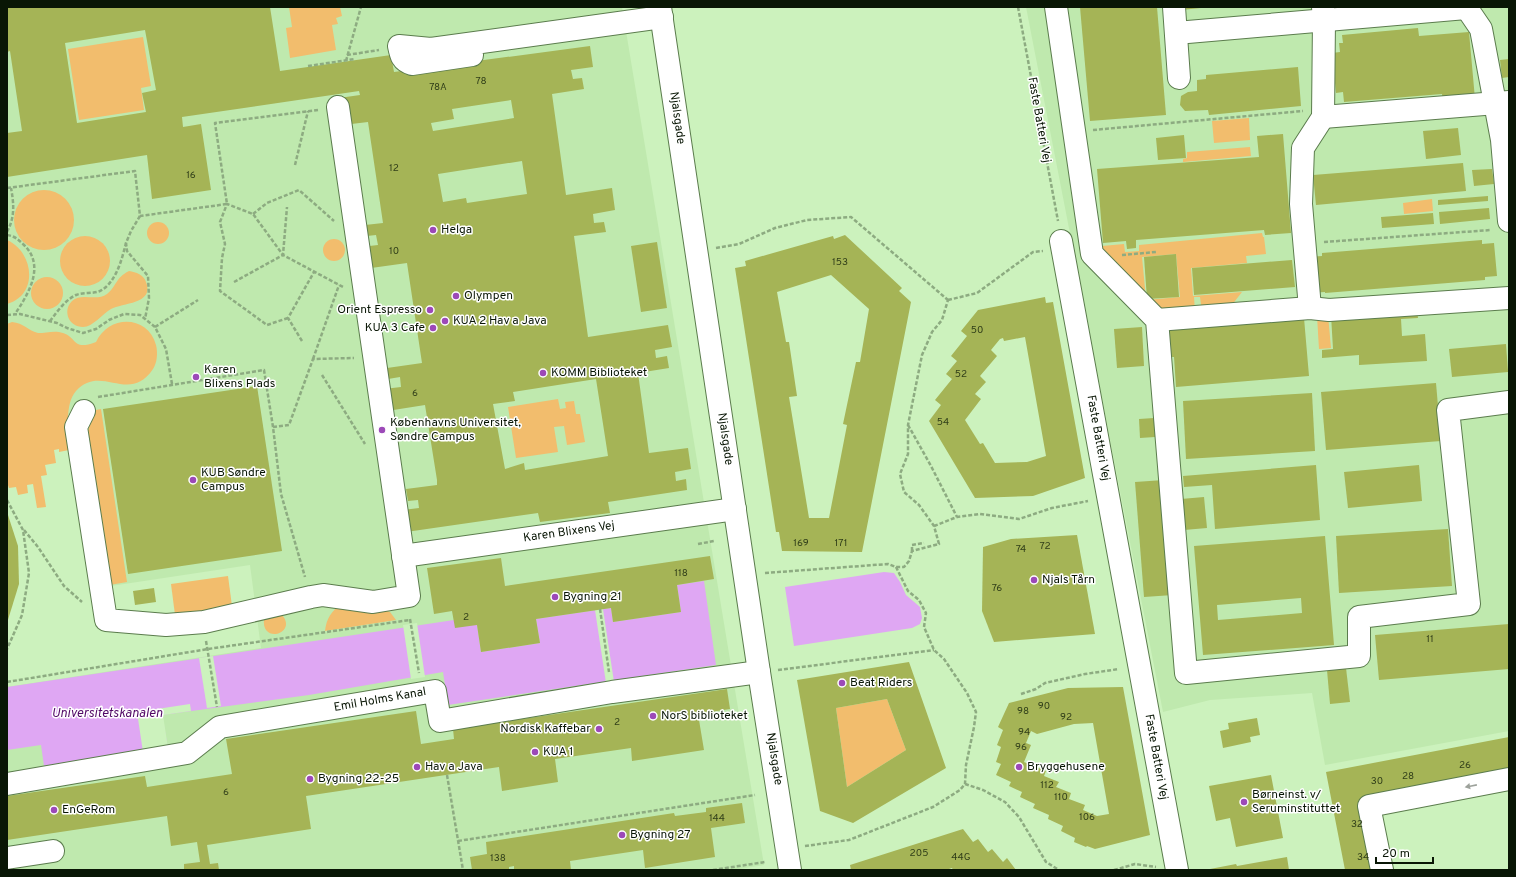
<svg xmlns="http://www.w3.org/2000/svg" width="1516" height="877" viewBox="0 0 1516 877" font-family="Overpass,sans-serif">
  <style>
    .built { fill: #bfe9ae }
    .green { fill: #f2bd6d }
    .water { fill: #dfa7f3 }
    .pier { fill: #ccf2bd }
    .building { fill: #a5b456; fill-rule: evenodd }
    .lines { fill: none; stroke-linecap: round; stroke-linejoin: round }
    .minor-casing { stroke: #5b7c4d; stroke-width: 24 }
    .path { stroke: #8dab81; stroke-width: 2.5; stroke-dasharray: 4 2; stroke-linecap: butt }
    .minor { stroke: #fff; stroke-width: 22 }
    .oneway { fill: #9da29b }
    .poi-dot { fill: #9c49b8; stroke: #fff; stroke-width: 1.5 }
    .labels { text-anchor: middle; dominant-baseline: central; stroke-width: 3; stroke-linejoin: round; paint-order: stroke }
    .number-label { font-size: 10px; fill: #303e19 }
    .street-label { font-size: 12px; fill: #091605; stroke: #fff }
    .poi-label { font-size: 12px; fill: #091605; stroke: #fff; text-anchor: start }
    .water-label { font-size: 13px; font-style: italic; fill: #510866; stroke: #fff }
  </style>
  <rect width="100%" height="100%" fill="#ccf2bd"/>
  <g class="built">
    <path d="M7 7H622L764 865 733 870H7V687L261 648 250 565 91 589 74 443 67 408 7 418Z"/>
    <path d="M1026 7H1509V731L1325 765 1312 693 1210 700 1163 712Z"/>
  </g>
  <g class="green">
    <path d="M289 7H340L342 16 336 18 338 24 332 25 336 50 290 58 286 28 292 27Z"/>
    <path d="M143 37 151 86 141 88 144 110 79 120 68 49Z"/>
    <path d="M1249 118 1250 140 1214 143 1212 121Z"/>
    <path d="M1250 147 1251 156 1183 162V159L1187 158V152Z"/>
    <circle cx="44" cy="220" r="30"/>
    <path d="M1432 199 1433 211 1404 214 1403 203Z"/>
    <circle cx="158" cy="233" r="11"/>
    <path d="M1262 233 1263 237H1264L1266 254 1246 256 1247 263 1191 268 1193 296 1242 292 1228 310 1202 312 1200 297H1194L1195 312 1166 314 1146 300 1180 297 1176 254 1142 257 1146 299 1103 251 1102 246 1124 244 1125 252 1139 251V245Z"/>
    <circle cx="85" cy="261" r="25"/>
    <circle cx="334" cy="250" r="11"/>
    <path d="M7 240C34 252 39 295 7 304Z"/>
    <path d="M129 271C136 272 144 275 146 282 155 304 122 303 111 309 102 314 93 327 83 327 69 327 62 311 72 301 82 292 96 302 107 294 117 286 115 278 129 271Z"/>
    <circle cx="47" cy="293" r="16"/>
    <path d="M1328 315 1331 348 1319 349 1317 316Z"/>
    <path d="M12 322C24 323 27 330 38 333 46 333 55 330 63 333 78 338 72 351 96 342 109 314 148 315 156 345 158 353 157 363 153 369 129 405 101 363 76 391 64 405 69 432 69 450L59 452V449L54 450 56 463 45 465 47 475 41 476 46 507 37 508 33 484 27 485 28 493 18 495 16 487 9 488 7 482V324Z"/>
    <path d="M558 399 560 409 566 408 565 402 574 401 576 414H580L585 442 567 445 564 426 554 427 558 452 516 458 508 407Z"/>
    <path d="M101 409 127 582 104 586 84 442 94 413 96 410Z"/>
    <path d="M228 576 232 606 175 615 171 584Z"/>
    <path d="M342 604 384 610 390 612 396 620 325 631C326 619 332 610 342 604Z"/>
    <path d="M282 615C298 633 261 645 264 619Z"/>
    <path d="M887 699 906 750 847 787 836 708Z"/>
  </g>
  <g class="water">
    <path d="M884 572 894 573 900 582 906 595 920 607 922 618 920 624 912 628 794 646 785 587Z"/>
    <path d="M704 581 716 665 448 705 443 672 309 695 162 715 168 748 44 766 41 745 7 750V687L454 620 477 625 481 652 540 643 536 619 611 608 613 622 681 612 677 585Z"/>
  </g>
  <g class="pier">
    <path d="M603 609 614 682 606 683 595 610Z"/>
    <path d="M417 623 425 677 411 679 403 625Z"/>
    <path d="M213 656 221 706 207 708 199 658Z"/>
    <path d="M190 704 191 711 163 715 168 748 143 752 137 712Z"/>
  </g>
  <g class="building">
    <path d="M7 7H270L280 71 391 55 394 72 590 46 593 67 571 70 573 79 582 78 584 89 552 94 566 195 612 188 615 210 593 214 594 223 604 222 606 232 574 236 588 337 668 325 672 347 655 350 656 358 667 356 669 368 638 373 649 453 688 448 691 469 675 472 676 481 686 479 687 490 608 502 610 513 540 522 538 513 406 532 403 510 419 508 418 500 408 501 406 489 437 485V480L425 405 387 411 384 389 401 387 400 377 388 379 387 368 422 363 407 263 364 269 361 247 378 245 376 235 367 236 365 225 383 223 368 122 343 125 339 98 360 95 359 91 182 117 183 127 201 124 211 190 152 199 147 155 7 177V133L22 131 10 51 7 52ZM145 30 156 90 142 93 146 112 77 123 65 43ZM511 100 514 118 433 131 431 123 454 119 452 109ZM522 161 527 194 467 203 466 198 443 202 438 174ZM596 379 608 456 525 470 524 463 505 469 493 404 515 401 513 392Z"/>
    <path d="M1080 7H1157L1166 115 1090 121Z"/>
    <path d="M1181 7H1201V8L1181 10Z"/>
    <path d="M1418 28 1419 36 1469 32 1475 99 1443 102 1442 94 1344 102 1343 92 1336 93 1332 53 1340 52 1339 43H1343L1342 35Z"/>
    <path d="M1509 59V77L1502 78 1500 60Z"/>
    <path d="M1298 67 1301 106 1209 115 1208 110 1185 111 1180 105 1181 96 1188 92 1197 91V80L1206 79V75Z"/>
    <path d="M1458 128 1461 155 1426 159 1423 131Z"/>
    <path d="M1283 134 1291 233 1265 235 1264 230 1136 240V248L1127 249 1126 241 1103 243 1097 169 1259 157 1257 136Z"/>
    <path d="M1184 135 1186 158 1158 160 1156 138Z"/>
    <path d="M1463 163 1466 191 1316 205 1313 175Z"/>
    <path d="M1492 169 1494 184 1474 186 1472 170Z"/>
    <path d="M1488 196V201L1438 205V200Z"/>
    <path d="M1489 208 1490 219 1440 224 1439 212Z"/>
    <path d="M1433 213 1434 224 1382 228 1381 217Z"/>
    <path d="M845 235 902 288 899 291 911 302 862 552 782 551 779 532H776L735 268 746 266 745 261 833 236 834 239ZM831 275 869 309 860 362H856L843 424 847 425 829 518H809L789 397 797 396 789 342H786L777 292Z"/>
    <path d="M1482 240V244L1494 243 1497 276 1485 277V280L1325 293V292L1310 293 1308 257 1322 256V253Z"/>
    <path d="M657 242 667 308 641 312 631 246Z"/>
    <path d="M1176 254 1179 297 1147 299 1144 257Z"/>
    <path d="M1292 260 1295 287 1194 295 1192 268Z"/>
    <path d="M1045 297 1046 303 1053 302 1085 478 1033 496 975 498 929 421 941 405 935 400 952 379 946 374 957 361 951 356 967 336 961 331 978 310ZM1025 337 1046 456 1027 462 995 463 983 443 980 444 965 420 981 399 975 394 986 382 980 376 997 356 991 350 1000 339 1003 338 1004 341Z"/>
    <path d="M1417 309 1418 318 1401 319 1402 336 1425 334 1427 361 1359 365V355L1322 358V350L1333 349 1331 315Z"/>
    <path d="M1304 318 1309 376 1176 387 1174 357H1167L1165 328Z"/>
    <path d="M1142 327 1144 366 1117 368 1114 329Z"/>
    <path d="M1506 344 1508 372 1452 377 1449 349Z"/>
    <path d="M1436 383 1441 441 1326 450 1321 392Z"/>
    <path d="M257 386 282 551 128 574 103 409Z"/>
    <path d="M1312 393 1315 451 1186 459 1183 401Z"/>
    <path d="M1154 418 1155 437 1140 438 1139 419Z"/>
    <path d="M1316 465 1320 520 1215 529 1212 485 1184 487 1183 476Z"/>
    <path d="M1419 465 1422 501 1348 508 1344 472Z"/>
    <path d="M1164 480 1173 595 1144 597 1135 482Z"/>
    <path d="M1204 497 1207 528 1184 530 1181 499Z"/>
    <path d="M7 512 18 546 19 584 7 623Z"/>
    <path d="M1448 529 1452 586 1339 593 1336 536Z"/>
    <path d="M1077 535 1095 634 994 642 982 611 983 547 1011 539Z"/>
    <path d="M1325 536 1334 645 1203 655 1194 546ZM1301 598 1302 613 1218 620 1217 605Z"/>
    <path d="M710 556 714 579 677 585 681 612 613 622 611 608 536 619 540 643 481 652 477 625 455 628 452 611 434 614 427 568 501 558 505 586Z"/>
    <path d="M154 588 156 602 135 605 133 591Z"/>
    <path d="M1509 624V669L1379 680 1375 635Z"/>
    <path d="M909 662 946 768 853 823 820 811 797 680ZM887 699 906 750 847 787 836 708Z"/>
    <path d="M1346 668 1350 702 1330 704 1327 670Z"/>
    <path d="M1123 687 1150 835 1095 849 1087 846 1086 847 1074 842 1075 838 1061 831 1063 826 1048 819 1049 815 1033 808 1035 804 1020 797 1022 792 1009 786 1011 782 996 775 1001 764 996 762 1001 747 997 745 1003 730 998 727 1009 703 1068 688ZM1093 723 1109 814 1097 816 1083 810 1085 805 1069 799 1071 793 1056 787 1059 782 1044 776 1046 771 1024 762 1031 745 1026 743 1031 731 1037 734 1074 724Z"/>
    <path d="M727 689 730 709 698 714 704 750 632 761 631 748 555 759 558 782 502 791 499 767 306 796 311 829 207 845 210 864 218 863 219 870H184V864L200 862 197 842 171 846 167 816 7 840V796L145 776 147 787 232 774 226 739 416 711 421 744 454 739 453 729Z"/>
    <path d="M1257 718 1260 735 1250 737 1251 742 1223 748 1220 731 1229 729 1228 723Z"/>
    <path d="M1509 737V773L1365 801 1378 870H1345L1326 772Z"/>
    <path d="M1271 775 1283 838 1236 847 1230 818 1216 821 1209 786Z"/>
    <path d="M742 803 745 823 711 828 715 857 645 868 643 850 570 861 571 870H514V866L509 867V870H472L470 857 487 854 486 842 674 813 675 816 706 812V808Z"/>
    <path d="M963 829 973 842 978 839 988 852 992 849 1003 862 1007 858 1016 870H953L952 868 946 870H851L850 865Z"/>
    <path d="M1287 857 1289 870H1210V869L1236 864 1237 866Z"/>
  </g>
  <g class="lines">
    <g class="minor-casing">
      <g id="minor">
        <path d="M660 7 759 672 790 870"/>
        <path d="M1056 7 1092 254 1157 320 1186 673 1359 656V617L1469 604 1448 410 1509 402"/>
        <path d="M1174 7 1179 78"/>
        <path d="M1466 7 1481 29 1502 140 1509 221"/>
        <path d="M1176 33 1466 8"/>
        <path d="M472 55 412 64C402 61 401 56 399 46L431 49 662 17"/>
        <path d="M1323 117 1509 102"/>
        <path d="M1061 241 1177 870"/>
        <path d="M1310 308 1301 204 1303 148 1323 117 1324 20 1323 7"/>
        <path d="M1157 320 1310 308 1329 310 1509 298"/>
        <path d="M84 411 76 427 106 620 166 625 204 622 311 597 323 595 373 602 409 596 338 107"/>
        <path d="M403 556 735 509"/>
        <path d="M7 784 187 753 220 727 435 691 440 721 612 692 759 672"/>
        <path d="M7 858 53 851"/>
        <path d="M1382 870 1369 806 1509 779"/>
      </g>
    </g>
    <g class="path">
      <path d="M1018 7 1058 221"/>
      <path d="M347 55 379 50"/>
      <path d="M346 61 361 7"/>
      <path d="M308 66 355 59"/>
      <path d="M1093 130 1303 111"/>
      <path d="M295 165 308 111"/>
      <path d="M7 188 135 171 140 216 227 204 215 123 318 110"/>
      <path d="M253 214 267 203 299 190 334 221"/>
      <path d="M140 216 131 231 126 243 127 251 148 276 149 298 145 319"/>
      <path d="M7 232C15 217 14 204 11 188"/>
      <path d="M7 235C14 236 18 239 23 244 46 265 29 293 15 314"/>
      <path d="M1324 242 1491 230"/>
      <path d="M716 248 739 244 775 228 807 220 851 217 948 300"/>
      <path d="M1122 255 1156 252"/>
      <path d="M234 282 283 255 287 207"/>
      <path d="M948 300 977 293 1033 252 1043 251"/>
      <path d="M388 313 406 311"/>
      <path d="M7 315 20 314 57 323 67 328 83 333 96 329 109 320 124 314 140 315 155 327 166 349 172 384"/>
      <path d="M288 318 267 325 220 291 222 258 225 244 220 222 227 204 253 214 283 255 343 287"/>
      <path d="M50 321C57 312 65 300 76 295 83 292 93 294 100 291 116 283 122 259 126 243"/>
      <path d="M155 327 198 300"/>
      <path d="M302 341 288 318 314 272"/>
      <path d="M313 359 339 285"/>
      <path d="M322 375 365 444"/>
      <path d="M98 397 264 370 273 427 281 494 305 577"/>
      <path d="M908 425 931 466 957 517"/>
      <path d="M273 427 289 425 313 359 354 358"/>
      <path d="M7 500 23 530 29 573 22 615 7 649"/>
      <path d="M934 526 957 517 980 514 1019 519 1052 508 1088 501"/>
      <path d="M24 530 38 547 64 586 82 602"/>
      <path d="M698 544 714 541"/>
      <path d="M912 551V545L924 543"/>
      <path d="M765 573 888 564 896 567H904L909 561 912 551 939 544 934 526 919 505 904 492 900 474 908 454V425L922 355 932 332 942 320 948 300"/>
      <path d="M600 609 609 672"/>
      <path d="M410 619 419 673"/>
      <path d="M206 641 217 707"/>
      <path d="M778 670 934 650"/>
      <path d="M7 682 208 649 410 620"/>
      <path d="M1021 694 1036 689 1045 683 1085 674 1119 669"/>
      <path d="M447 775 463 870"/>
      <path d="M965 784 983 790 1005 802 1019 817 1046 862 1059 870"/>
      <path d="M458 841 755 795"/>
      <path d="M805 846 849 840 933 807 960 790 965 784 966 765 974 727 976 712 967 693 944 659 934 650 924 627 926 613 919 600 908 591 896 567"/>
      <path d="M713 870 765 862"/>
      <path d="M1114 870 1135 864 1156 867"/>
    </g>
    <use href="#minor" class="minor"/>
  </g>
  <defs><path id="oneway-solid" d="M-6-.8H1V-3.2L6.5 0L1 3.2V.8H-6Z"/></defs>
  <use class="oneway" href="#oneway-solid" transform="translate(1471 786) rotate(169)"/>
  <g class="poi-dot">
    <circle cx="433" cy="230" r="4"/>
    <circle cx="456" cy="296" r="4"/>
    <circle cx="430" cy="310" r="4"/>
    <circle cx="445" cy="321" r="4"/>
    <circle cx="433" cy="328" r="4"/>
    <circle cx="543" cy="373" r="4"/>
    <circle cx="196" cy="377" r="4"/>
    <circle cx="382" cy="430" r="4"/>
    <circle cx="193" cy="480" r="4"/>
    <circle cx="1034" cy="580" r="4"/>
    <circle cx="555" cy="597" r="4"/>
    <circle cx="842" cy="683" r="4"/>
    <circle cx="653" cy="716" r="4"/>
    <circle cx="599" cy="729" r="4"/>
    <circle cx="535" cy="752" r="4"/>
    <circle cx="417" cy="767" r="4"/>
    <circle cx="1019" cy="767" r="4"/>
    <circle cx="310" cy="779" r="4"/>
    <circle cx="1244" cy="802" r="4"/>
    <circle cx="54" cy="810" r="4"/>
    <circle cx="622" cy="835" r="4"/>
  </g>
  <g class="labels">
    <g class="number-label">
      <text x="481" y="81">78</text>
      <text x="438" y="87">78A</text>
      <text x="394" y="168">12</text>
      <text x="191" y="175">16</text>
      <text x="394" y="251">10</text>
      <text x="840" y="262">153</text>
      <text x="977" y="330">50</text>
      <text x="961" y="374">52</text>
      <text x="415" y="393">6</text>
      <text x="943" y="422">54</text>
      <text x="801" y="543">169</text>
      <text x="841" y="543">171</text>
      <text x="1045" y="546">72</text>
      <text x="1021" y="549">74</text>
      <text x="681" y="573">118</text>
      <text x="997" y="588">76</text>
      <text x="466" y="617">2</text>
      <text x="1430" y="639">11</text>
      <text x="1044" y="706">90</text>
      <text x="1023" y="711">98</text>
      <text x="1066" y="717">92</text>
      <text x="617" y="722">2</text>
      <text x="1024" y="732">94</text>
      <text x="1021" y="747">96</text>
      <text x="1465" y="765">26</text>
      <text x="1408" y="776">28</text>
      <text x="1377" y="781">30</text>
      <text x="1047" y="785">112</text>
      <text x="226" y="792">6</text>
      <text x="1061" y="797">110</text>
      <text x="1087" y="817">106</text>
      <text x="717" y="818">144</text>
      <text x="1357" y="824">32</text>
      <text x="919" y="853">205</text>
      <text x="961" y="857">44G</text>
      <text x="1363" y="857">34</text>
      <text x="498" y="858">138</text>
    </g>
    <g class="street-label">
      <text transform="translate(677 118) rotate(82)">Njalsgade</text>
      <text transform="translate(1039 120) rotate(80)">Faste Batteri Vej</text>
      <text transform="translate(1098 438) rotate(80)">Faste Batteri Vej</text>
      <text transform="translate(725 439) rotate(82)">Njalsgade</text>
      <text transform="translate(569 532) rotate(-8)">Karen Blixens Vej</text>
      <text transform="translate(380 700) rotate(-10)">Emil Holms Kanal</text>
      <text transform="translate(1156 757) rotate(80)">Faste Batteri Vej</text>
      <text transform="translate(774 759) rotate(81)">Njalsgade</text>
    </g>
    <g class="poi-label">
      <text x="441" y="230">Helga</text>
      <text x="464" y="296">Olympen</text>
      <text x="422" y="310" text-anchor="end">Orient Espresso</text>
      <text x="453" y="321">KUA 2 Hav a Java</text>
      <text x="425" y="328" text-anchor="end">KUA 3 Cafe</text>
      <text x="204" y="370">Karen<tspan x="204" dy="14">Blixens Plads</tspan></text>
      <text x="551" y="373">KOMM Biblioteket</text>
      <text x="390" y="423">Københavns Universitet,<tspan x="390" dy="14">Søndre Campus</tspan></text>
      <text x="201" y="473">KUB Søndre<tspan x="201" dy="14">Campus</tspan></text>
      <text x="1042" y="580">Njals Tårn</text>
      <text x="563" y="597">Bygning 21</text>
      <text x="850" y="683">Beat Riders</text>
      <text x="661" y="716">NorS biblioteket</text>
      <text x="591" y="729" text-anchor="end">Nordisk Kaffebar</text>
      <text x="543" y="752">KUA 1</text>
      <text x="425" y="767">Hav a Java</text>
      <text x="1027" y="767">Bryggehusene</text>
      <text x="318" y="779">Bygning 22-25</text>
      <text x="1252" y="795">Børneinst. v/<tspan x="1252" dy="14">Seruminstituttet</tspan></text>
      <text x="62" y="810">EnGeRom</text>
      <text x="630" y="835">Bygning 27</text>
    </g>
    <g class="water-label">
      <text x="107" y="714">Universitetskanalen</text>
    </g>
  </g>
  <rect width="1516" height="877" fill="none" stroke="#091605" stroke-width="16"/>
  <path d="M1376 857v6h57v-6" fill="none" stroke="#091605" stroke-width="2"/>
  <text x="1382" y="857" font-size="12" fill="#091605" stroke="#ffffff" stroke-width="3" paint-order="stroke">20 m</text>
</svg>
